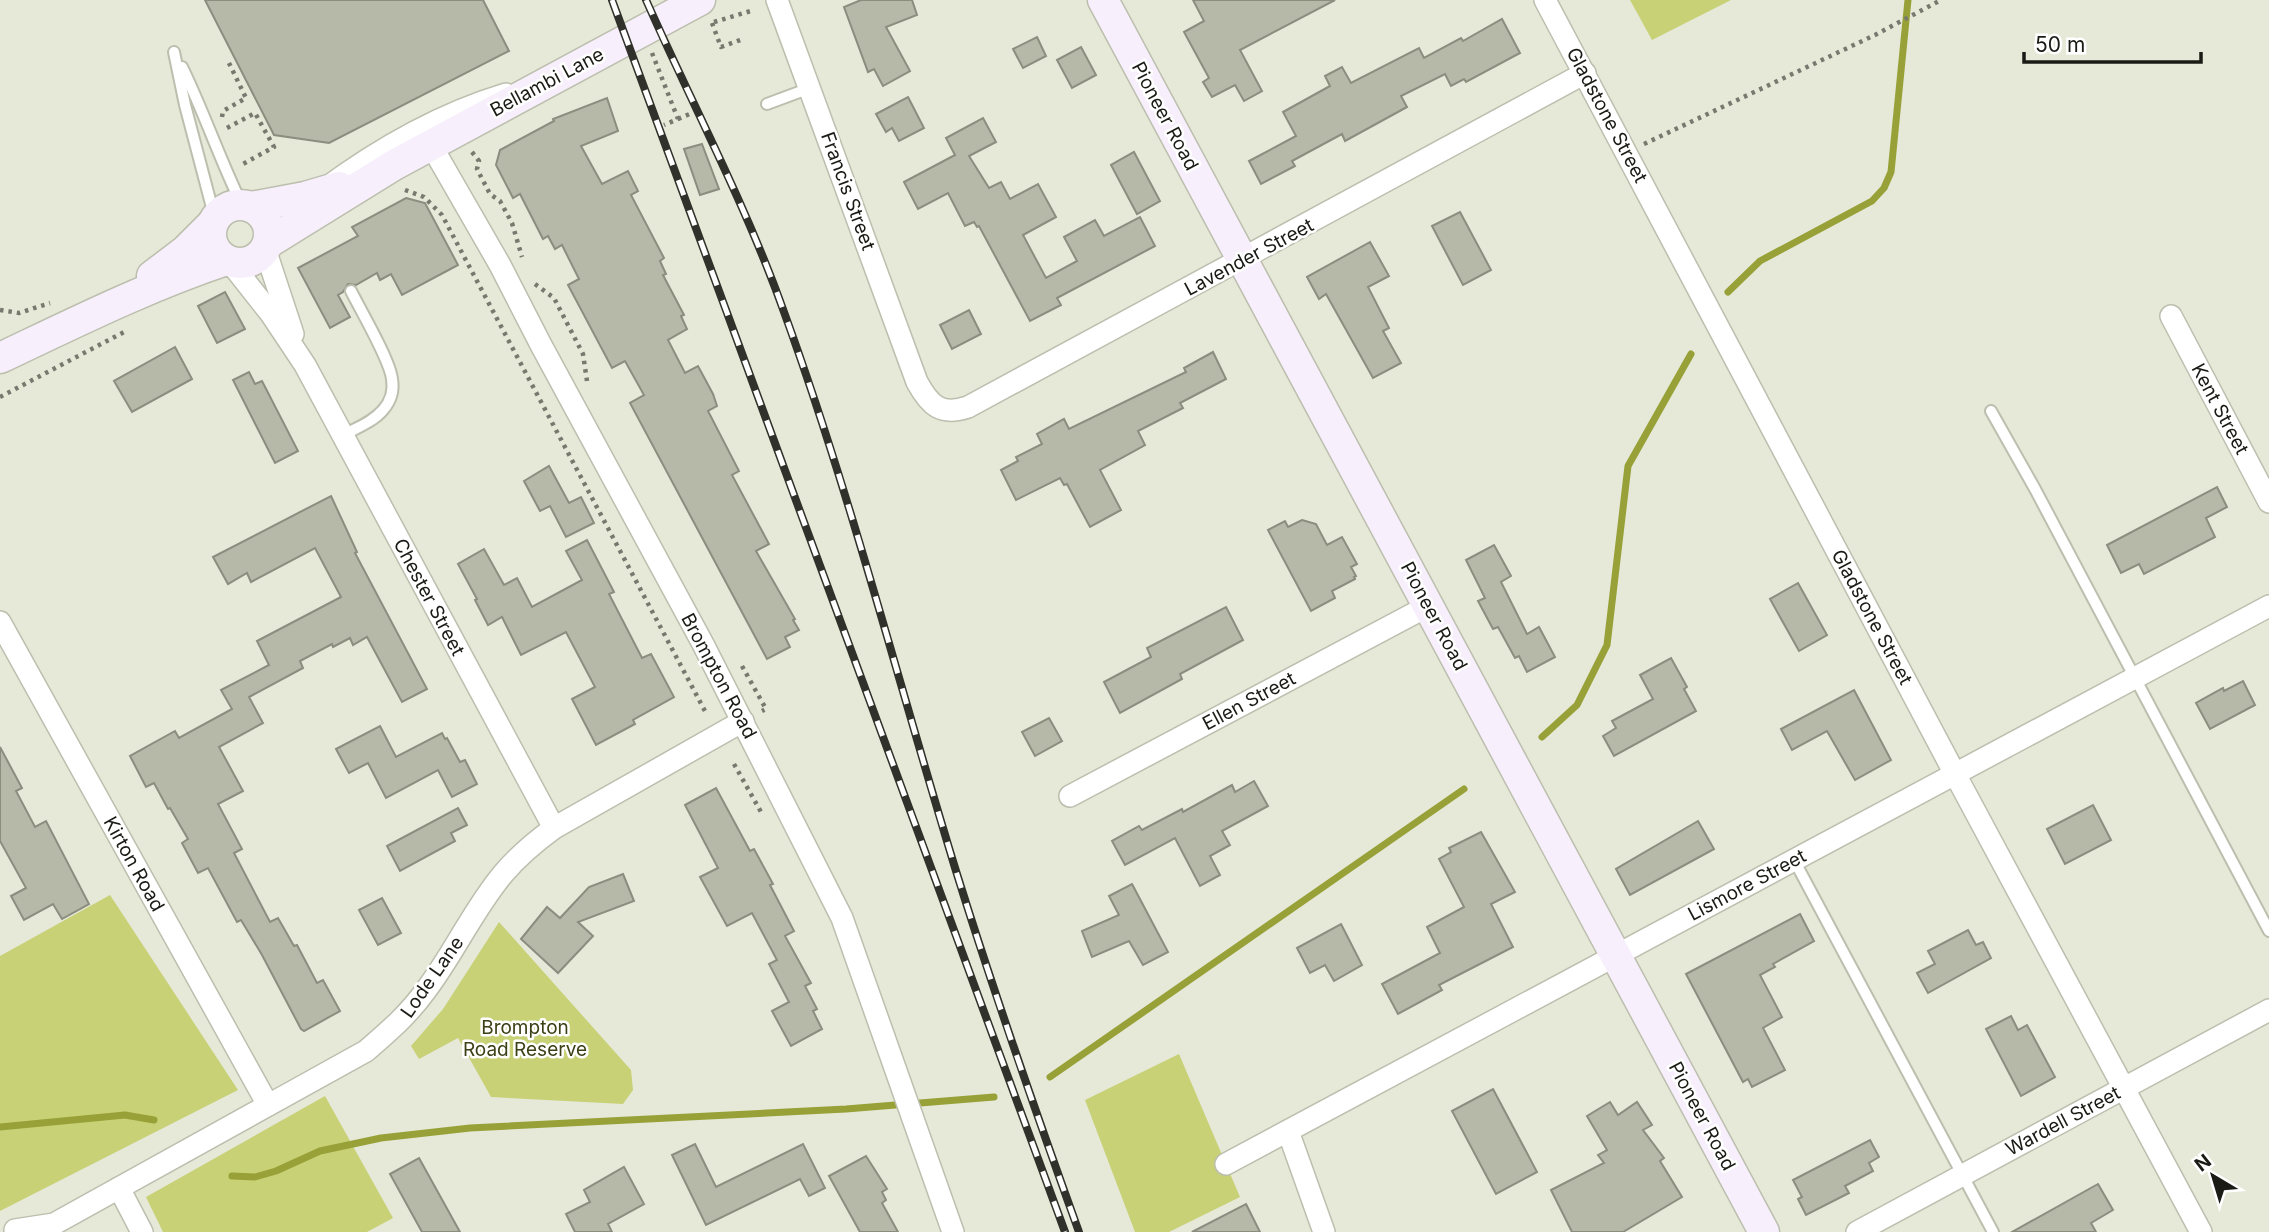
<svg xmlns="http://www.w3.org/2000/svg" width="2269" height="1232" viewBox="0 0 2269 1232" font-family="Inter,sans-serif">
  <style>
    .green { fill: #c8d176 }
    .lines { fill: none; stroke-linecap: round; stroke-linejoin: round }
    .stream { stroke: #98a137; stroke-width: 7 }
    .building { fill: #b6b8a8; stroke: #8b8d7e; stroke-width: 2 }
    .lane-casing { stroke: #bcbfae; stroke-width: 14 }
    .street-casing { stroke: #bcbfae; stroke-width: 24 }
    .secondary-casing { stroke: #bcbfae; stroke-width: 33 }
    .path { stroke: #77796e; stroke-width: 4.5; stroke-dasharray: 3.5 5; stroke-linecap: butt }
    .lane { stroke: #fff; stroke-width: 10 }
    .street { stroke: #fff; stroke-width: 21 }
    .secondary { stroke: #f8effc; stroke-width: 30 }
    .rail-casing { stroke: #30312a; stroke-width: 8 }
    .rail { stroke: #fff; stroke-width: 5; stroke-dasharray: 16; stroke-linecap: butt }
    .labels { text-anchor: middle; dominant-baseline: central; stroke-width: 5; stroke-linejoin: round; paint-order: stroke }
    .street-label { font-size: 19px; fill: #1a1b15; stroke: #fff }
    .park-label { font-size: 19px; fill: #3c4015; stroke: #fff }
  </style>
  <rect width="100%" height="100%" fill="#e6e9d8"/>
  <g class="green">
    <path d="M1630 0H1731L1652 40Z"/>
    <path d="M110 895 238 1090 0 1211V956Z"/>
    <path d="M499 922 631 1070 633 1090 623 1104 491 1097 458 1038 419 1059 411 1046 443 1009Z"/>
    <path d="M1179 1054 1240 1197 1169 1232H1135L1085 1100Z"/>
    <path d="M325 1096 393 1218 367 1232H163L146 1197Z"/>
  </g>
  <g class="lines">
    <g class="stream">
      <path d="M1728 292 1760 261 1872 201 1884 188 1891 172 1908 0"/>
      <path d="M1542 737 1577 705 1607 645 1628 466 1691 354"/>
      <path d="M1050 1077 1464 789"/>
      <path d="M0 1127 125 1115 154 1120"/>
      <path d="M232 1176 255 1177 276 1171 320 1151 381 1138 470 1128 846 1109 994 1097"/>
    </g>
  </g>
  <g class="building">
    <path d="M205 0H483L509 51 329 143 274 135Z"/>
    <path d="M861 0H912L917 15 886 27 910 71 883 86 874 69 868 72 844 7Z"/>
    <path d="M1193 0H1335L1240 50 1262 91 1244 101 1235 85 1212 97 1203 82 1209 78 1184 32 1204 21Z"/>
    <path d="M1502 19 1520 53 1466 82 1464 79 1451 86 1445 74 1401 96 1407 107 1345 141 1342 134 1292 161 1295 166 1261 184 1249 161 1296 136 1283 112 1330 86 1325 76 1342 67 1351 83 1419 48 1424 58 1461 38 1463 41Z"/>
    <path d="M1037 37 1046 56 1023 68 1013 49Z"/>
    <path d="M1081 47 1096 75 1072 88 1057 60Z"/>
    <path d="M908 97 924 128 899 141 892 128 886 132 876 114Z"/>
    <path d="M607 98 618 131 581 146 602 184 628 171 638 191 631 195 664 258 660 261 666 274 663 275 684 315 681 316 687 329 668 340 685 373 698 366 713 394 717 406 708 411 739 471 732 475 769 544 756 551 795 619 793 620 799 630 785 637 790 647 767 659 630 403 644 395 625 361 612 368 568 285 579 279 562 245 555 249 548 236 543 239 520 194 513 198 496 165 500 150 554 121 553 119Z"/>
    <path d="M983 118 996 142 969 156 989 188 1001 182 1010 199 1038 184 1056 217 1023 235 1046 278 1077 261 1064 237 1095 220 1104 236 1140 217 1155 246 1057 298 1061 305 1030 321 979 226 977 227 974 222 965 226 948 193 918 209 904 182 955 155 946 138Z"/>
    <path d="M702 144 719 189 700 195 684 149Z"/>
    <path d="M1134 152 1160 201 1137 214 1111 165Z"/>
    <path d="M406 198 425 203 458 265 402 295 391 274 380 280 377 273 356 285 348 284 343 292 338 295 350 317 330 328 298 268 358 236 352 227Z"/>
    <path d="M1460 212 1491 270 1463 285 1432 226Z"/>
    <path d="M1370 242 1389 276 1368 287 1389 328 1383 331 1401 363 1373 378 1326 294 1319 299 1307 277Z"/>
    <path d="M225 292 245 329 217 343 198 306Z"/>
    <path d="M969 310 981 334 952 349 940 325Z"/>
    <path d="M175 347 192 379 132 412 114 381Z"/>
    <path d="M1213 352 1226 379 1180 403 1183 408 1138 431 1145 445 1100 470 1121 510 1090 527 1067 484 1064 485 1060 478 1016 500 1001 470 1018 461 1016 457 1042 444 1037 434 1064 419 1069 429 1186 372 1184 368Z"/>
    <path d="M249 372 255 384 262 381 298 451 275 463 233 380Z"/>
    <path d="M549 466 569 503 581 497 594 523 566 537 550 506 540 511 524 481Z"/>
    <path d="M2217 487 2227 507 2206 518 2215 537 2144 574 2139 564 2121 573 2107 545Z"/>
    <path d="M331 496 357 552 355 553 427 689 402 702 367 637 353 645 350 638 333 647 332 644 300 661 303 668 249 697 263 723 219 747 243 791 218 804 242 849 234 853 270 922 278 918 294 946 297 945 317 983 323 980 340 1011 304 1031 301 1029 262 955 241 920 237 922 208 868 198 873 182 843 188 839 170 808 168 809 154 783 146 787 130 756 175 731 179 738 232 709 221 690 269 665 257 641 341 597 315 548 251 582 247 573 228 584 213 557Z"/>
    <path d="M1302 520 1316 524 1327 545 1342 537 1357 564 1351 567 1356 576 1354 577 1355 579 1332 591 1335 598 1311 611 1268 530 1285 521 1288 527Z"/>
    <path d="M587 540 614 592 609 594 642 658 651 654 674 697 633 720 635 724 596 745 572 699 595 687 566 632 521 655 502 617 488 625 475 600 477 599 458 564 484 549 504 585 517 578 532 607 582 580 566 551Z"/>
    <path d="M1494 545 1511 576 1501 582 1527 634 1539 627 1555 657 1527 672 1519 656 1515 658 1498 627 1493 629 1478 601 1485 598 1466 560Z"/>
    <path d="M1798 583 1827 635 1799 651 1770 599Z"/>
    <path d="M1226 607 1243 640 1180 674 1182 679 1120 713 1104 682 1151 657 1147 648Z"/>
    <path d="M1671 658 1687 687 1684 689 1696 711 1614 756 1603 736 1616 728 1612 721 1653 699 1640 675Z"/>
    <path d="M2243 681 2255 705 2210 729 2196 703 2223 688 2224 691Z"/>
    <path d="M1854 690 1891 760 1855 780 1827 731 1792 750 1781 729Z"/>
    <path d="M1049 718 1062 741 1035 756 1022 732Z"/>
    <path d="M380 726 396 757 442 733 445 739 447 738 460 762 465 760 477 784 452 797 438 770 386 798 368 763 349 773 336 749Z"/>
    <path d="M0 747 22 788 16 791 35 827 46 821 89 904 62 919 53 904 24 920 11 896 26 888 0 841Z"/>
    <path d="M1254 781 1268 806 1222 831 1230 845 1210 856 1220 875 1200 886 1175 838 1125 865 1112 841 1139 826 1142 830 1182 809 1183 812 1232 785 1235 792Z"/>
    <path d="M716 788 750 851 754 849 773 884 770 885 794 931 785 936 811 983 805 986 817 1009 813 1011 822 1029 791 1046 772 1011 789 1002 769 964 777 960 752 913 727 926 700 877 718 868 685 805Z"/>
    <path d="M2093 805 2111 840 2065 864 2047 829Z"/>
    <path d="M458 808 467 825 451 833 455 841 400 871 387 846Z"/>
    <path d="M1698 821 1714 849 1630 895 1616 869Z"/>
    <path d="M1481 832 1515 892 1491 904 1513 947 1439 985 1442 990 1398 1014 1382 984 1440 953 1427 927 1464 907 1439 859 1451 852 1449 848Z"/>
    <path d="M623 874 634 901 578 922 593 936 558 973 521 939 547 907 560 918 589 887Z"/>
    <path d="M1132 884 1168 952 1143 965 1129 941 1092 957 1082 931 1119 915 1109 896Z"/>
    <path d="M382 898 401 933 378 945 359 910Z"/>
    <path d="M1800 914 1814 941 1773 964 1775 967 1760 975 1782 1017 1763 1028 1785 1070 1752 1087 1748 1079 1743 1082 1686 974Z"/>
    <path d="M1341 924 1362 965 1334 981 1325 965 1310 973 1297 948Z"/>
    <path d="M1968 930 1976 945 1983 942 1991 958 1928 993 1917 973 1935 964 1928 951Z"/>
    <path d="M2011 1016 2018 1030 2027 1025 2055 1077 2021 1096 1986 1029Z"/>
    <path d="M1493 1089 1537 1172 1496 1194 1452 1111Z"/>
    <path d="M1610 1102 1618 1115 1637 1102 1652 1125 1643 1130 1664 1158 1660 1161 1682 1197 1623 1232H1572L1551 1190 1604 1163 1598 1155 1607 1150 1587 1116Z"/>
    <path d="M1870 1140 1879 1157 1869 1163 1873 1171 1845 1186 1849 1193 1806 1215 1798 1199 1802 1197 1793 1180Z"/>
    <path d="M695 1144 716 1187 803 1144 825 1188 809 1196 800 1179 706 1225 672 1155Z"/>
    <path d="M866 1156 887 1189 882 1192 886 1200 882 1203 898 1232H860L829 1176Z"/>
    <path d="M419 1158 460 1232H422L390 1174Z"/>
    <path d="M624 1167 644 1204 608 1224 612 1232H575L566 1214 590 1202 584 1190Z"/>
    <path d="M2098 1184 2113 1210 2091 1223 2096 1232H2012Z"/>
    <path d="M1246 1204 1260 1232H1192Z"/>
  </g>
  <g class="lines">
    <g class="lane-casing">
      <g id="lane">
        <path d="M174 52 185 105 215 219"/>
        <path d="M182 67C204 112 220 160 242 205"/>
        <path d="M767 104 810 88"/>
        <path d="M1991 411 2035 489 2269 931"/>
        <path d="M342 436C356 428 373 422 383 410 391 401 394 391 392 379 390 360 361 311 351 291"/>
        <path d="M1794 860 1993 1232"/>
      </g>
    </g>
    <g class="street-casing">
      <g id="street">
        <path d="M777 0 917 382C930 406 941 416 968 407L1585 73"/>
        <path d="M1545 0 1955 774 2201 1232"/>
        <path d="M431 145 500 265 541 345 703 644 842 918 953 1232"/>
        <path d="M322 191C377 150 440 114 506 94"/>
        <path d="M265 249 293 334"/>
        <path d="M230 262 271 314 305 365 554 828"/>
        <path d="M2171 316 2269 502"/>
        <path d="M0 622 268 1105"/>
        <path d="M1070 796 1428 606"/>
        <path d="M1288 1131 1324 1232"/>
        <path d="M1226 1164 2269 606"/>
        <path d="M119 1188 142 1232"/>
        <path d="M15 1230 54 1224 366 1051C388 1032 409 1014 426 990 454 953 473 910 503 874 518 856 535 842 554 828L743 721"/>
        <path d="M1857 1232 2269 1010"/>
      </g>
    </g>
    <g class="secondary-casing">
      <g id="secondary">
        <path d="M1103 0 1764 1232"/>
        <circle cx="240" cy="234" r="29"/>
        <path d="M251 207 305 197 339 187"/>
        <path d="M268 243 394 165 700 0"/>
        <path d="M152 276 185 251 213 223"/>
        <path d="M0 358C74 323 148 286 226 260"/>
      </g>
    </g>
    <g class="path">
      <path d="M714 22 754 10"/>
      <path d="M712 23 721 47 743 39"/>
      <path d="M652 53 678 119 664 125"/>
      <path d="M222 117 223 111 246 98 227 59"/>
      <path d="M678 119 692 113"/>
      <path d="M227 128 255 113 274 147 241 165 242 167"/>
      <path d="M1644 144 1875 35 1941 0"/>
      <path d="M472 152 479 161 477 169 490 194 500 201 512 223 522 257"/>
      <path d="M405 190 424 197 442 215 706 713"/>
      <path d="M535 284 554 298 583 354 587 381"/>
      <path d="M0 310 19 313 50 303"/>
      <path d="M0 397 126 331"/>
      <path d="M742 666 766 709 762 711"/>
      <path d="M734 764 761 812"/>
    </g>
    <use href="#lane" class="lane"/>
    <use href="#street" class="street"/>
    <use href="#secondary" class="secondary"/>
    <g class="rail-casing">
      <g id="rail">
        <path d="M612 0 1065 1232"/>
        <path d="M646 0C692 104 746 205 784 312 851 496 899 685 956 871 994 993 1036 1113 1079 1232"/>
      </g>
    </g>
    <use href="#rail" class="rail"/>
  </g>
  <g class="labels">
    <g class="street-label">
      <text transform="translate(547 82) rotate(-28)">Bellambi Lane</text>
      <text transform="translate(1607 115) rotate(62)">Gladstone Street</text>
      <text transform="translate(1165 116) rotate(62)">Pioneer Road</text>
      <text transform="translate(848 191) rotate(70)">Francis Street</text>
      <text transform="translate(1249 257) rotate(-28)">Lavender Street</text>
      <text transform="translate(2220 409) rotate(62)">Kent Street</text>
      <text transform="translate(429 597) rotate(62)">Chester Street</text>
      <text transform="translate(1434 616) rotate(62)">Pioneer Road</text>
      <text transform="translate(1872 617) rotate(62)">Gladstone Street</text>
      <text transform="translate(719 676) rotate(62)">Brompton Road</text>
      <text transform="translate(1249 701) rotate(-28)">Ellen Street</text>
      <text transform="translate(134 864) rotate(61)">Kirton Road</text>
      <text transform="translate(1747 885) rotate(-28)">Lismore Street</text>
      <text transform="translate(432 977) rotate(-55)">Lode Lane</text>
      <text transform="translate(1702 1116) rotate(62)">Pioneer Road</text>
      <text transform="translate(2063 1121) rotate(-28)">Wardell Street</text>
    </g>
    <g class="park-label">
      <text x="525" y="1027">Brompton<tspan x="525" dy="22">Road Reserve</tspan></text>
    </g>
  </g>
  <g transform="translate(2213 1176) rotate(322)" stroke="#ffffff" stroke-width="5" paint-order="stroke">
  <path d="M0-5L12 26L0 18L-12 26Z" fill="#1a1b15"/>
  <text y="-10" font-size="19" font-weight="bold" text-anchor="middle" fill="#1a1b15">N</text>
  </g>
  <path d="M2024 52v10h177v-10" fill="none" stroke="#1a1b15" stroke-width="3.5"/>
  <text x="2035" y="52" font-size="21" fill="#1a1b15" stroke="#ffffff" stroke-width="5" paint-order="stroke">50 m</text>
</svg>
